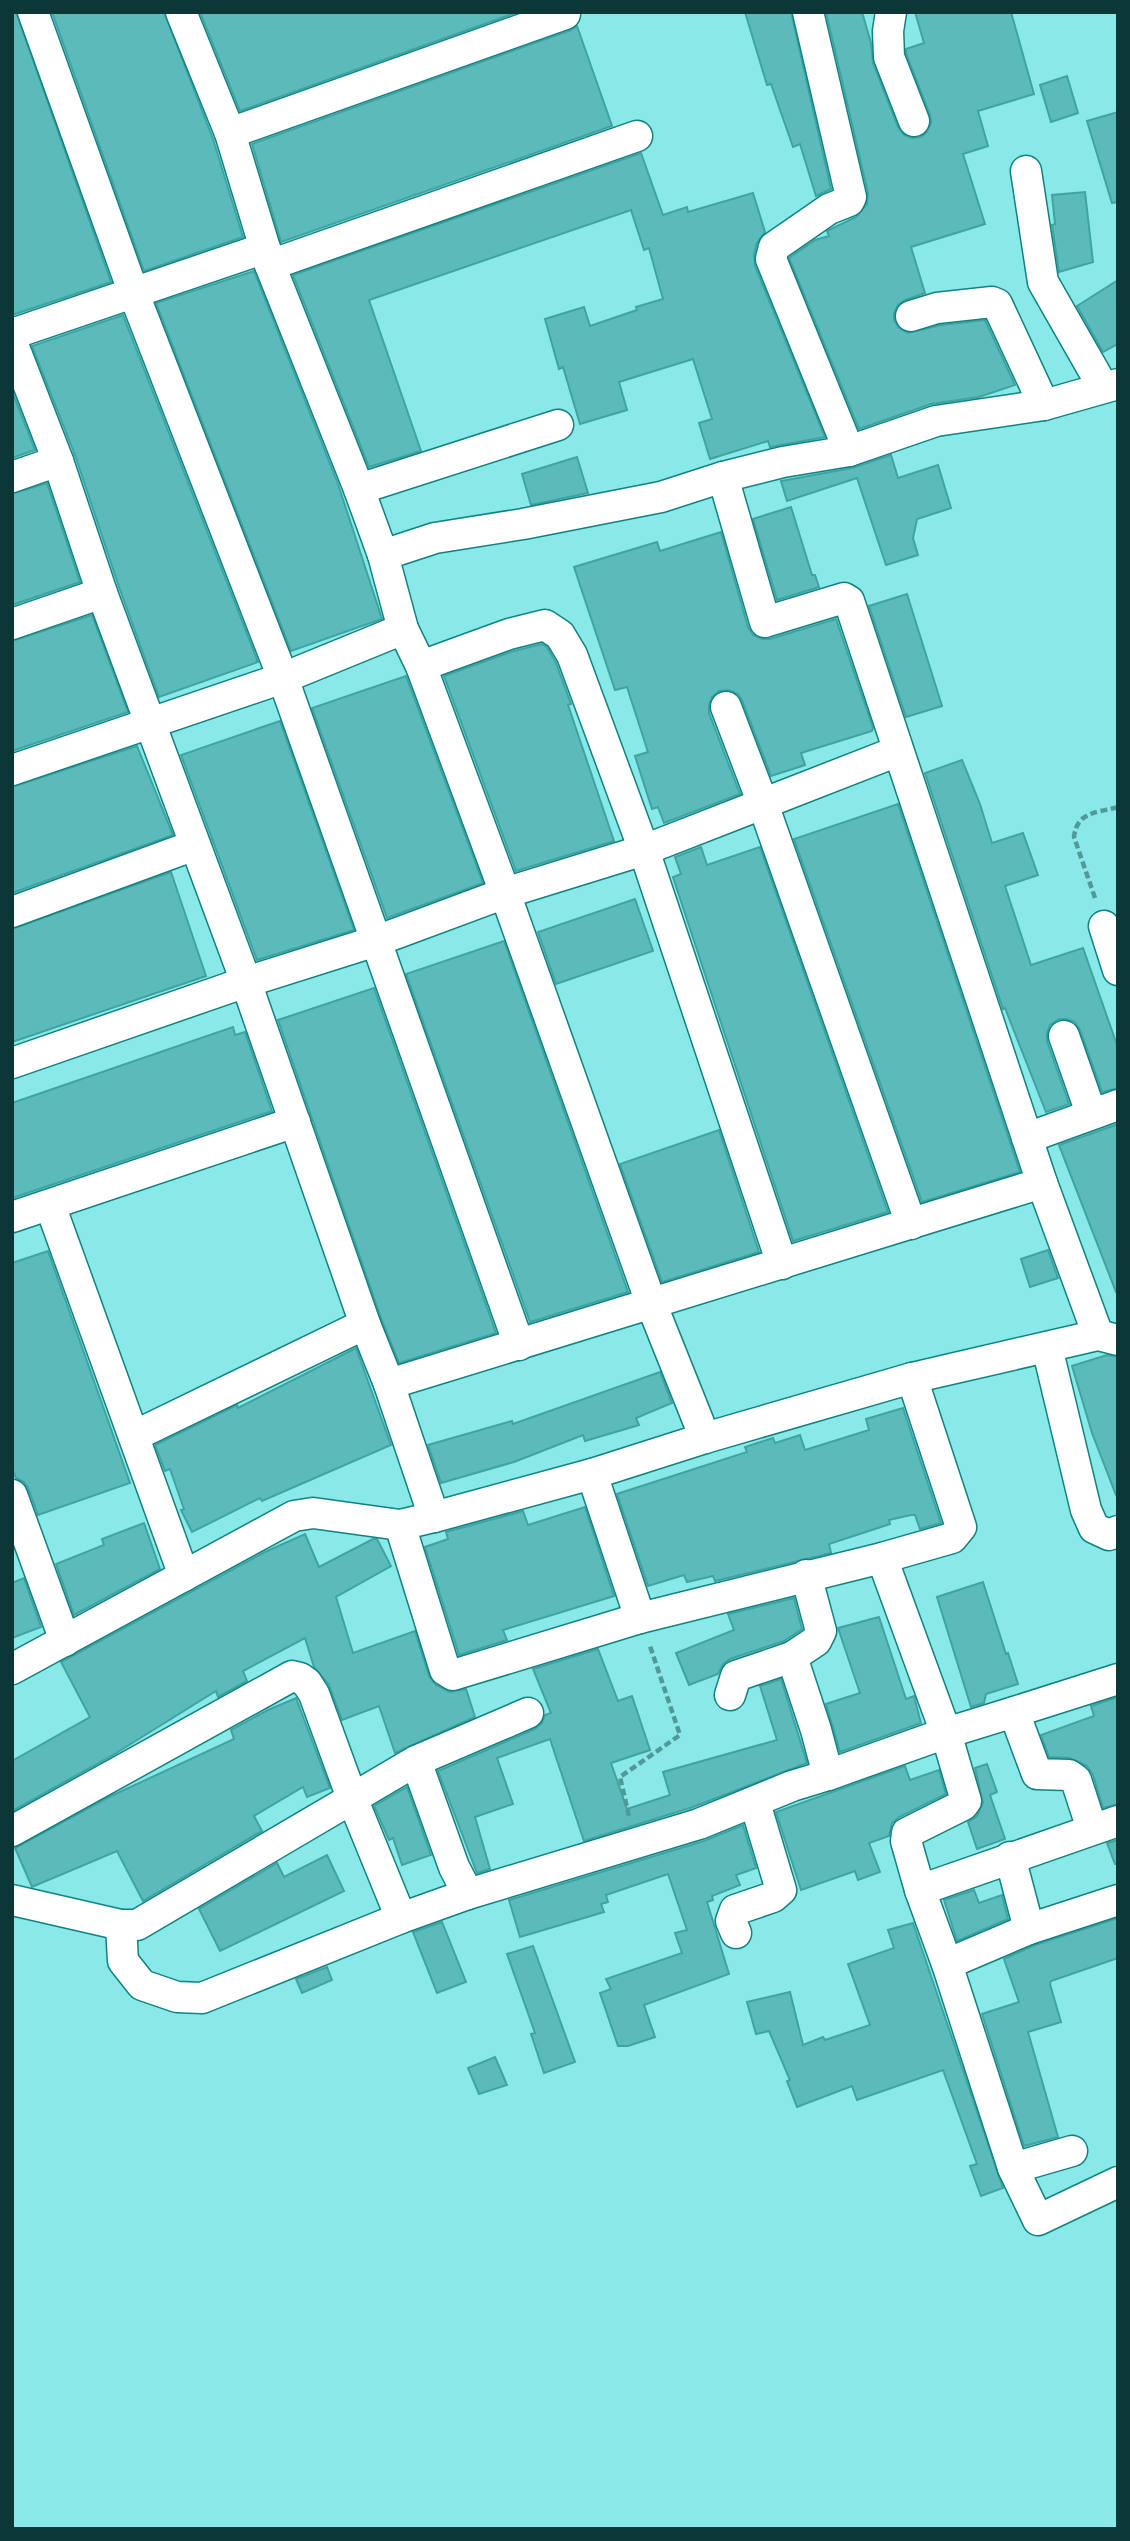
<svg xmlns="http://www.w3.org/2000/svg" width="1130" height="2541" viewBox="0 0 1130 2541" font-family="Figtree,sans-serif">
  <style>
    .building { fill: #5bbbbb; stroke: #40a3a2; stroke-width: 2 }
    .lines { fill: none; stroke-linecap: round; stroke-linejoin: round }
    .street-casing { stroke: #0f8282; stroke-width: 33 }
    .path { stroke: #519999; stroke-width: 4.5; stroke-dasharray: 7 3.5; stroke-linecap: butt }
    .street { stroke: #fff; stroke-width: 30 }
  </style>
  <rect width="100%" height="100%" fill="#89e9e8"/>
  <g class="building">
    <path d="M12 12H16L111 282 12 315Z"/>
    <path d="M52 12H164L213 139 243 237 144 271Z"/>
    <path d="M200 12H518L240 111Z"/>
    <path d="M745 12H791L831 189 816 196 800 144 793 147 771 84 767 85Z"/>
    <path d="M826 12H862L871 43 873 63 898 127 904 135 912 138 921 137 927 132 931 123 930 115 906 53V49L924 43 915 12H1011L1034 94 978 111 988 146 963 154 985 224 911 247 925 293 905 300 898 305 894 313V320L899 328 908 333 941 325 985 320 1015 385 979 397 931 404 859 429 789 258 815 240 829 236 827 231 856 217 867 204 868 193Z"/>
    <path d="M577 26 612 126 281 242 252 144 571 30Z"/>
    <path d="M1067 76 1078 113 1051 122 1040 85Z"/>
    <path d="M1118 112V202L1112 203 1087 121Z"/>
    <path d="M641 153 663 215 687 207 688 212 753 193 765 232 757 243 754 255 755 266 825 437 770 447 768 441 710 459 699 423 712 419 693 359 619 382 627 410 580 424 563 367 559 369 545 319 584 307 590 326 637 310 636 307 663 299 649 248 644 250 631 210 369 300 421 451 369 467 293 275Z"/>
    <path d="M1085 192 1093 262 1059 272 1052 225 1055 224 1052 195Z"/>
    <path d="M254 271 338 484 382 619 291 651 156 303Z"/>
    <path d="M1118 280V344L1103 352 1077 306Z"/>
    <path d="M123 315 258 662 159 697 119 587 75 455 32 346Z"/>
    <path d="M12 391 35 450 12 458Z"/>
    <path d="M891 455 898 478 938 465 951 508 917 519 913 538 918 555 886 565 857 478 787 501 781 481 852 468Z"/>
    <path d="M577 457 588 493 531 505 522 474Z"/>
    <path d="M47 483 80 582 12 605V494Z"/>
    <path d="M791 507 812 575H815L819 587 777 600 753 519Z"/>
    <path d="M721 532 748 627 753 635 762 639H770L836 619 873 728 872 731 801 753 805 765 771 776 742 700 738 694 729 690 719 691 712 697 709 705V713L740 794 664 823 658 807 652 809 635 756 648 752 627 687 615 690 574 567 657 542 660 551Z"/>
    <path d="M907 594 942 706 906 717 869 606Z"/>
    <path d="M92 615 128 712 12 751V641Z"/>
    <path d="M542 644 547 647 556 663 571 704 568 705 614 841 516 871 444 676 514 651Z"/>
    <path d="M406 676 483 883 387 918 312 708Z"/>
    <path d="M280 721 354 930 257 960 181 755Z"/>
    <path d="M137 746 173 835 12 893V787Z"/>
    <path d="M962 760 980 804 992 843 1023 833 1038 875 1005 886 1031 965 1083 948 1118 1048V1088L1102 1092 1080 1030 1075 1022 1067 1019H1059L1050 1025 1047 1033V1041L1069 1104 1046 1112 1005 1008 1003 1009 925 773Z"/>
    <path d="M898 804 1020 1172 922 1202 794 839Z"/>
    <path d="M701 847 707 865 760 847 888 1212 793 1241 673 877 681 874 675 857Z"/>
    <path d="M171 872 206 976 12 1042V929Z"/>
    <path d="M635 899 653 951 556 984 538 932Z"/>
    <path d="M504 941 628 1292 530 1322 406 974Z"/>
    <path d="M374 988 496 1333 399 1363 381 1318 278 1020Z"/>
    <path d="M233 1027 235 1035 245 1032 272 1111 12 1198V1103Z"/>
    <path d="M1118 1124V1292H1116L1059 1145Z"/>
    <path d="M719 1130 759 1252 662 1282 620 1164Z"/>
    <path d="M1048 1250 1058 1278 1030 1287 1021 1259Z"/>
    <path d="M48 1251 130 1483 38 1515 28 1488 24 1482 16 1478 12 1468V1263Z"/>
    <path d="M356 1348 391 1445 262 1501 260 1498 192 1532 181 1510 184 1509 170 1469 165 1471 155 1445 237 1405 238 1408Z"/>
    <path d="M1107 1355 1118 1357V1494L1116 1495 1092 1433 1072 1366Z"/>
    <path d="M660 1372 672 1403 636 1418 639 1425 585 1441 583 1435 514 1462 441 1483 428 1445 512 1421 513 1424Z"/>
    <path d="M903 1408 941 1523 920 1529 915 1515H911L889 1520 890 1524 829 1544 831 1553 715 1581 713 1576 687 1582 684 1575 648 1586 617 1494 747 1452 745 1447 773 1438 775 1443 800 1435 805 1450 869 1430 866 1419Z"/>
    <path d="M585 1507 614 1596 503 1630 507 1640 459 1655 425 1547 448 1539 446 1532 523 1511 528 1525Z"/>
    <path d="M144 1523 160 1569 74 1615 56 1564 104 1545 102 1539Z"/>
    <path d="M305 1534 319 1567 373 1539H377L391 1566 336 1597 353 1653 415 1631 429 1676 436 1685 450 1692 466 1689 475 1717 395 1753 379 1706 342 1720 329 1685 314 1667 305 1638 243 1671 247 1681 218 1697 216 1691 113 1755 12 1811V1761L90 1717 61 1662 265 1552Z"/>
    <path d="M24 1578 41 1627 12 1638V1583Z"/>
    <path d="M983 1582 1006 1654 1008 1653 1018 1684 986 1694 984 1703 971 1707 937 1597Z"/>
    <path d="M794 1598 802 1629 784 1641 730 1659 723 1664 718 1674 689 1685 676 1653 734 1630 728 1614Z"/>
    <path d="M879 1617 906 1699 914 1696 921 1723 840 1752 826 1704 860 1693 838 1628Z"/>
    <path d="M598 1649 618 1701 632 1696 650 1750 611 1763 627 1809 670 1795 663 1772 777 1740 760 1686 781 1679 807 1763 693 1807 584 1841 550 1739 497 1758 513 1804 475 1817 490 1869 477 1873 438 1771 535 1729 542 1723 545 1715 551 1713 533 1669Z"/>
    <path d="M1118 1697V1804L1103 1808 1093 1775 1087 1766 1070 1758 1049 1757 1041 1735 1094 1716 1091 1706Z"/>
    <path d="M296 1698 330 1788 307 1797 303 1787 254 1816 262 1831 143 1901 117 1851 32 1887 15 1848 109 1797 234 1739 231 1730 268 1710Z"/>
    <path d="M987 1764 997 1792 990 1795 1005 1839 977 1849 968 1822 977 1816 983 1803 975 1768Z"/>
    <path d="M905 1766 910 1780 939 1770 946 1794 899 1817 892 1823 889 1836 869 1843 880 1872 858 1880 855 1871 801 1890 776 1812Z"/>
    <path d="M407 1787 431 1855 402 1865 393 1838 389 1840 374 1806Z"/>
    <path d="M743 1825 756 1868 736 1875 740 1885 712 1896 713 1900 707 1902 729 1974 644 2005 655 2037 628 2046H618L600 1993 611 1989 606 1979 682 1953 675 1933 687 1930 668 1874 606 1895 608 1902 601 1904 604 1912 520 1937 509 1900 704 1841Z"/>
    <path d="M1118 1840V1864H1115L1107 1843Z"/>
    <path d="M327 1855 344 1891 220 1951 199 1909 277 1863 284 1877Z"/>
    <path d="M974 1890 979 1903 1002 1895 1008 1919 957 1941 944 1900Z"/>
    <path d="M1118 1918V1958L1051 1981 1050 1984 1061 2022 1028 2032 1058 2137 1024 2146 982 2014 1019 2002 1004 1959 1035 1945Z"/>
    <path d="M442 1922 466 1982 437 1993 413 1932Z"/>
    <path d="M913 1923 1003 2188 981 2196 970 2166 977 2164 943 2070 857 2100 852 2086 797 2107 787 2081 790 2080 769 2031 756 2034 747 2002 790 1992 803 2045 823 2037 825 2040 870 2025 848 1964 894 1948 888 1930Z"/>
    <path d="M533 1946 575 2062 544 2073 531 2034 535 2033 507 1954Z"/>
    <path d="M327 1967 332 1980 302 1993 296 1979Z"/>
    <path d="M495 2057 507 2085 479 2094 468 2068Z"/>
  </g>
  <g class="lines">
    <g class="street-casing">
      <g id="street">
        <path d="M33 12 134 294 283 678 519 1345"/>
        <path d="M181 12 230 133 270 265 359 489 383 555 403 629 421 666 505 893 651 1303 705 1438"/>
        <path d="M808 12 851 197 849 201 829 209 774 247 771 259 849 451 936 421 1044 405 1118 384"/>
        <path d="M891 12 888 31 889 57 914 121"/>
        <path d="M230 133 565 14"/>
        <path d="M1026 171 1043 282 1103 387"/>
        <path d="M270 265 637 136"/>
        <path d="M911 316 937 308 992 302 997 304 1044 405"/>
        <path d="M12 334 265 248"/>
        <path d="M12 342 58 461 102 593 246 982 365 1324 389 1384 434 1517"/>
        <path d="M12 477 58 461"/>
        <path d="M723 477 765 622 844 598 849 601 1042 1183 1098 1335"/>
        <path d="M359 489 558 425"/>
        <path d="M383 555 435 538 523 524 661 497 723 477 783 462 849 451"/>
        <path d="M12 624 102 593"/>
        <path d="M421 666 509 634 545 625 560 635 572 655 644 850 782 1264"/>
        <path d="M726 707 763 804 911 1224"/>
        <path d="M12 770 283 678 403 629"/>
        <path d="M12 912 195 845"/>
        <path d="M1104 926 1118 970"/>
        <path d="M1064 1036 1091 1113"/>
        <path d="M12 1063 246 982 376 941 505 893 644 850 898 751"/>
        <path d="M1027 1138 1118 1105"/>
        <path d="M50 1205 184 1576"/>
        <path d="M12 1217 295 1122"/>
        <path d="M1047 1347 1086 1510 1094 1528 1109 1535 1118 1531"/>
        <path d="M389 1384 1042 1183"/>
        <path d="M134 1436 365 1324"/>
        <path d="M592 1474 640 1618"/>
        <path d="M12 1495 65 1641"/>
        <path d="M400 1525 445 1670 453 1675 640 1618 882 1558 952 1538 961 1527 912 1378"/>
        <path d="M882 1558 946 1733 1014 1712 1037 1774 1069 1775 1076 1780 1092 1829"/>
        <path d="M806 1575 821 1631 816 1641 792 1657 816 1730 828 1775"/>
        <path d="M12 1669 294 1516 313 1513 400 1525 434 1517 592 1474 705 1438 912 1378 1098 1335 1118 1340"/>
        <path d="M730 1695 736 1676 792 1657"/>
        <path d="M1014 1712 1118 1679"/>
        <path d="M416 1761 454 1867 468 1894"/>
        <path d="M12 1831 292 1676 300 1678 307 1683 314 1694 352 1798 401 1918 468 1894 699 1824 792 1786 828 1775 946 1733 966 1801 963 1805 907 1833 906 1841 920 1890 947 1964"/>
        <path d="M1010 1857 1029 1929 947 1964 1013 2168 1072 2151"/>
        <path d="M920 1890 1118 1821"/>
        <path d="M12 1900 121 1925H137L416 1761 528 1713"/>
        <path d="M121 1925 123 1961 142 1985 177 1997 202 1998 401 1918"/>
        <path d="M1029 1929 1118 1900"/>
        <path d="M736 1933 731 1921 735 1910 773 1897 781 1890 755 1803"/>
        <path d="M1013 2168 1038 2220 1118 2182"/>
      </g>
    </g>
    <g class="path">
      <path d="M1095 898 1074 837C1077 811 1097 813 1118 807"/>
      <path d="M629 1816 620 1777 680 1735 650 1646"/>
    </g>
    <use href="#street" class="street"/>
  </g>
  <rect width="1130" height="2541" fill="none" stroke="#0c3737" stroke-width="28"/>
</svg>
